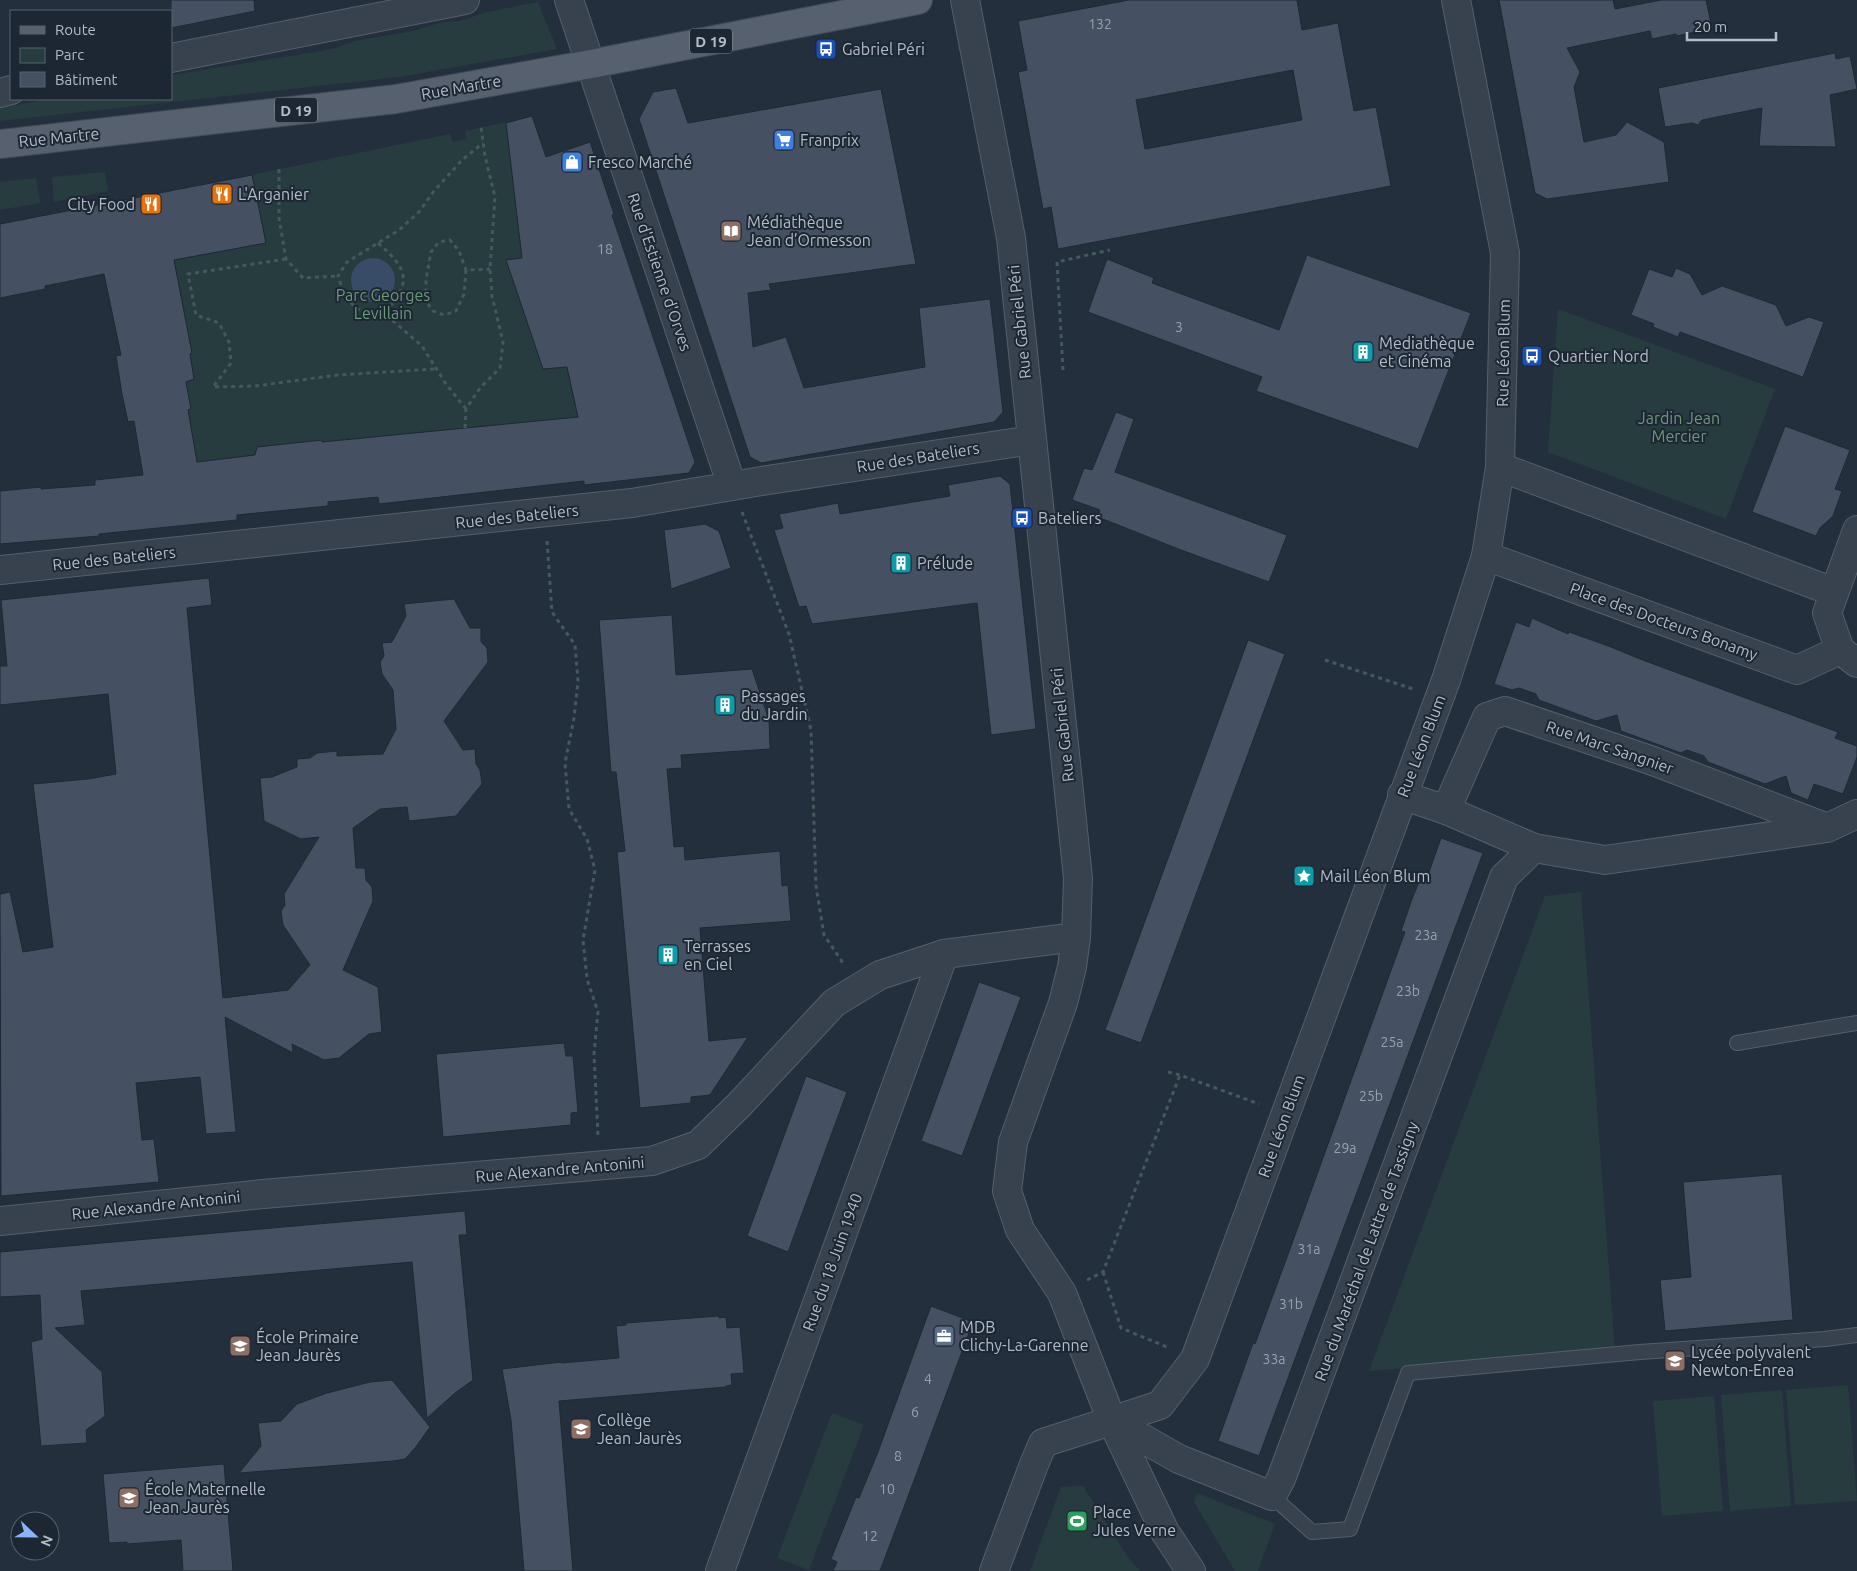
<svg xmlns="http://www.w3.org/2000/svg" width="1857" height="1571" viewBox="0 0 1857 1571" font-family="Ubuntu,sans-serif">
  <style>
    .green { fill: #263c3f }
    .water { fill: #394c67 }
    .building { fill: #455162; stroke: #1f2835; fill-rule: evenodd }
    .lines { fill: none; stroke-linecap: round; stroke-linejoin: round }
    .lane-casing { stroke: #565f6c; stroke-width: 16 }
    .street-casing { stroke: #565f6c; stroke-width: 30 }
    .primary-casing { stroke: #414a57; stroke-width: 30 }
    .path { stroke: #44595c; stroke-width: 3; stroke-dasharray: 4 4; stroke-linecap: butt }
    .lane { stroke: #38414e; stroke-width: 14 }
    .street { stroke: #38414e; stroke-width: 28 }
    .primary { stroke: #56606e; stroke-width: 28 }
    .labels { text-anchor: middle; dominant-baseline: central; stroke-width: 4; stroke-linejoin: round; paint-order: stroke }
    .number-label { font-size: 14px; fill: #98a1af }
    .shield { fill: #1d2633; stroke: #878f9c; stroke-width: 1 }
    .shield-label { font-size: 15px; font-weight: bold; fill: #b4bcc9 }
    .poi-label { font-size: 16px; fill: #b4bcc9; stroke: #1d2633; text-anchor: start }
    .street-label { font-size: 16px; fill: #b4bcc9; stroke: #1d2633 }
    .park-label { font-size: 16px; fill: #6b9a76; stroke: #1d2633 }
  </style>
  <rect width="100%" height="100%" fill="#242f3e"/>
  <g class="green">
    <path d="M538 2 557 49 399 77 0 121V105H16L48 99H171V75L322 51 339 47 354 41 413 31 442 22 461 21 483 13Z"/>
    <path d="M507 122 522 258 506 260 543 369 567 367 578 420 322 442 321 440 257 447 255 455 194 462 181 437 193 435 188 410 191 409 186 382 194 379 190 354 192 353 180 288 169 261 266 243 252 175 450 134 453 142 466 139 465 131Z"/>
    <path d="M105 172 108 191 54 202 52 177Z"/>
    <path d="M36 178 40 203 0 210V182Z"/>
    <path d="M1558 309 1775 389 1726 519 1548 452Z"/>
    <path d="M1581 892 1615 1352 1369 1371 1545 896Z"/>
    <path d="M1848 1385 1857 1501 1795 1505 1786 1390Z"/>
    <path d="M1782 1390 1791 1506 1730 1511 1721 1395Z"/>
    <path d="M1714 1396 1723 1511 1662 1516 1653 1401Z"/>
    <path d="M832 1413 864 1425 809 1570 777 1558Z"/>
    <path d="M1083 1486 1127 1556 1140 1571H1030L1061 1487Z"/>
    <path d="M1197 1493 1275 1524 1258 1571H1235L1194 1502Z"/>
  </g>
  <circle class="water" cx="373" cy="280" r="22"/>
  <g class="building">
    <path d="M171 0H254L255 11 171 28Z"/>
    <path d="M1129 0H1297L1302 30 1338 23 1354 111 1376 107 1391 186 1058 249 1051 207 1043 209 1018 72 1027 70 1018 21ZM1293 70 1302 120 1145 149 1136 100Z"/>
    <path d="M1499 0H1613L1615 9 1661 0H1706L1712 28 1677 36 1676 34 1652 39 1650 31 1567 48 1580 72 1574 87 1584 142 1616 135 1627 122 1664 142 1669 182 1547 199 1535 193Z"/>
    <path d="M1835 53 1836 59 1850 56 1857 89 1830 95 1836 147 1759 146 1762 108 1702 120 1698 125 1692 123 1665 127 1658 88Z"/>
    <path d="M676 88 688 123 881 89 916 264 769 284 771 290 748 293 753 347 786 337 804 388 925 367 919 308 990 299 1003 412 994 422 761 463 750 457 639 119 653 92Z"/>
    <path d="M532 116 546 157 590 142 614 214 612 215 695 462 689 473 584 485V481L379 504 378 497 328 502V506L237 515V520L99 534V536L0 544V491L41 487V489L95 485V480L143 475 134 421 128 422 122 394 116 356 121 355 104 274 45 286V289L0 298V224L252 175 266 243 174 260 192 353 190 354 194 379 186 382 191 409 188 410 197 462 255 455 257 447 322 440V442L578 417 567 367 543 369 506 260 522 258 506 123Z"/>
    <path d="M1307 255 1471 313 1418 449 1256 391 1262 377 1088 312 1107 259 1154 278 1152 283 1279 330Z"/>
    <path d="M1676 268 1690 274 1702 295 1722 286 1776 305 1786 326 1809 317 1824 322 1803 377 1680 332 1678 337 1653 327 1654 324 1631 315 1649 269 1672 277Z"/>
    <path d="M1116 412 1134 419 1115 472 1287 535 1269 582 1181 550 1098 517 1100 510 1072 500 1084 468 1092 470Z"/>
    <path d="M1785 426 1850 450 1835 489 1842 491 1833 516 1820 528 1816 536 1752 512Z"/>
    <path d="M1000 476 1010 484 1036 729 991 735 977 603 812 624 806 606 799 607 774 530 783 528 779 514 838 503 840 514 950 496 948 485Z"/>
    <path d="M705 524 719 531 731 568 671 589 664 530Z"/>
    <path d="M209 578 212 605 187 608 223 998 288 990 310 965 283 925 281 911 285 905 284 894 319 837 301 839 264 821 260 778 272 777 297 767V759L310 758 317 753 337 751V756L383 754 396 729 393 690 382 674 380 662 384 656 382 643 392 642 406 616 404 604 454 599 470 628H481V642L487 648 488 662 444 721 463 750 475 749 476 764 480 770 482 784 456 816 409 821 407 807 380 809 353 828 356 868H365L366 880 372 887 373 901 343 970 378 987 382 1032 369 1034 339 1058 324 1060 292 1044 293 1053 225 1017 236 1132 206 1134 200 1077 136 1083 142 1140 154 1139 159 1182 1 1196 0 894 10 892 23 952 53 947 33 784 88 779 116 774 108 694 0 705V666H7L1 600Z"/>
    <path d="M672 615 676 675 752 669 769 720 770 749 681 755 682 768 667 769 674 847 684 846 685 860 780 851 782 886 788 885 791 921 700 928 709 1041 748 1037 710 1095 691 1097V1103L640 1108 617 852 625 851 616 772H611L599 620Z"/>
    <path d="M1532 618 1568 634 1569 632 1611 647 1640 659 1838 732 1835 738 1857 746V757L1843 794 1814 784 1808 800 1791 793 1786 776 1765 784 1708 762 1704 756 1687 750 1681 753 1621 731 1617 715 1596 721 1539 700 1536 694 1519 688 1512 690 1494 684 1516 622 1529 627Z"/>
    <path d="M1248 640 1285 654 1141 1043 1105 1030Z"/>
    <path d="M1441 838 1483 853 1259 1456 1218 1441 1253 1343 1255 1344 1290 1249 1389 976 1405 932 1401 931 1412 899 1424 870 1429 872Z"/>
    <path d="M979 982 1021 997 962 1156 921 1141Z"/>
    <path d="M564 1043 566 1056H573L578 1112 571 1113V1125L443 1137 436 1054Z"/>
    <path d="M806 1076 847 1092 788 1252 747 1236Z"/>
    <path d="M1782 1174 1793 1320 1665 1331 1660 1280 1691 1277 1683 1182Z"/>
    <path d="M465 1211 467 1235H459L473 1380 455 1393 427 1418 412 1262 81 1291 85 1325 55 1328 102 1372 105 1416 86 1430 87 1443 41 1446 31 1342 42 1339 40 1295 0 1297V1252Z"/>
    <path d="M931 1306 973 1322 903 1510 880 1571H833L837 1562 831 1559 856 1497 859 1498 878 1452Z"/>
    <path d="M719 1316V1318L726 1317 727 1328 740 1327 744 1373 731 1374 732 1385 726 1386V1387L559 1401 573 1571H524L511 1420 502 1369 561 1362V1363L619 1358 616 1326 626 1325V1323Z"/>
    <path d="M392 1380 430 1427 415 1448 405 1459 393 1461 239 1473 261 1446 258 1423 281 1421 297 1404 327 1393 370 1382Z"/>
    <path d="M224 1464 233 1571H183L181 1540 127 1544V1542L109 1543 103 1474Z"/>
  </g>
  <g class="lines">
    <g class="lane-casing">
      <g id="lane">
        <path d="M1737 1043 1857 1023"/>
        <path d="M1272 1496 1312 1532 1350 1529 1408 1373 1640 1352 1825 1339 1857 1335"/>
      </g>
    </g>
    <g class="street-casing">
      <g id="street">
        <path d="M569 0 732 486"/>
        <path d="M965 0 1011 238 1078 878 1076 937 1072 967 1063 1003 1013 1142 1007 1191 1020 1230 1062 1293 1112 1421 1165 1532 1191 1571"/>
        <path d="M171 58 465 0"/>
        <path d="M0 93 11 90"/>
        <path d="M1500 467 1834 592"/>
        <path d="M1857 530 1827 613 1840 650 1857 663"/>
        <path d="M1486 556 1797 670 1840 650"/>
        <path d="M0 570 632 503 762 481 1032 440"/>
        <path d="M1402 795 1446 810 1534 848 1605 860 1827 828 1857 814"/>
        <path d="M1446 810 1487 717 1505 711 1653 761 1825 827"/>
        <path d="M0 1221 263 1194 652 1161 698 1145 739 1105 834 1003 880 975 944 954 1076 937"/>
        <path d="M1112 1421 1179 1459 1272 1496 1281 1479 1504 877 1534 848"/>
        <path d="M720 1571 944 954"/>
        <path d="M994 1571 1033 1467 1043 1443 1160 1405 1195 1359 1446 680 1486 556 1500 467 1505 253 1456 0"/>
      </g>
    </g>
    <g class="primary-casing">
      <path id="primary" d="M0 144 396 99 591 64 918 0"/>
    </g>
    <g class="path">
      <path d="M279 169V218L286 259 303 278 338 276"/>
      <path d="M378 243C408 269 413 283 384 313"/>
      <path d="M286 259 188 274 196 315 219 323 229 342 231 363 213 387 255 386 338 375 436 369"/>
      <path d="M466 270 464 294 456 311 444 315 433 311 426 301V280L431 252 439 242 450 240 459 251 466 270 490 269"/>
      <path d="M1063 370 1057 262 1110 250"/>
      <path d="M466 409 446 384 422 346 384 313C379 313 372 314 367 313 350 309 343 291 338 276L347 262 399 230 419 212 434 191 462 160 483 143"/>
      <path d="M465 428 466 409 480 388 500 368 503 342 492 296 490 269 495 197 485 156 481 127"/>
      <path d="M742 512 789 634 811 730 816 886 824 935 843 963"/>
      <path d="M547 541 552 612 575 645 578 681 574 718 565 763 569 809 587 839 595 870 583 940 587 979 598 1012 594 1054 598 1136"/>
      <path d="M1325 660 1413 689"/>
      <path d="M1168 1072 1180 1075 1259 1104"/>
      <path d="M1103 1272 1121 1328 1167 1347"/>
      <path d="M1087 1280 1103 1272 1180 1075"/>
    </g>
    <use href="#lane" class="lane"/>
    <use href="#street" class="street"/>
    <use href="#primary" class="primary"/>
  </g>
  <defs>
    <g id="bus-square" transform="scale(1.125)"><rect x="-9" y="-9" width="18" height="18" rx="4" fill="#1a4fb4" stroke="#1d2633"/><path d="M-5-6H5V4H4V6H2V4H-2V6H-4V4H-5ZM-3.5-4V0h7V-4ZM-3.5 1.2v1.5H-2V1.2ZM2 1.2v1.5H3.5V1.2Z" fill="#fff"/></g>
    <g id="supermarket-square" transform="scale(1.125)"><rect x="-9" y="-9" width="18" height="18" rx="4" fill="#3f7fe0" stroke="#1d2633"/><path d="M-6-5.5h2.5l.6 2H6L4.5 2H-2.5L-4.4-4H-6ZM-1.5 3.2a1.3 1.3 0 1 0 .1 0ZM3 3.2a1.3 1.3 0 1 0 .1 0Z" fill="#fff"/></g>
    <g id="shop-square" transform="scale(1.125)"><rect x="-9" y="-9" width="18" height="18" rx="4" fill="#3f7fe0" stroke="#1d2633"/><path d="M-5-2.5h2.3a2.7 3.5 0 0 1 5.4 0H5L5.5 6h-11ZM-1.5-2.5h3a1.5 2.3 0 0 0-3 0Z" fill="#fff"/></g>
    <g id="restaurant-square" transform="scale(1.125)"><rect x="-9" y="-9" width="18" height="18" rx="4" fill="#e8710a" stroke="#1d2633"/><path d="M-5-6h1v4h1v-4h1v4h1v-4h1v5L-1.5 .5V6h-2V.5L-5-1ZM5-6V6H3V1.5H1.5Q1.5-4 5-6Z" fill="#fff"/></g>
    <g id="library-square" transform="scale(1.125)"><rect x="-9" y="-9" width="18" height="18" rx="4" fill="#8d6e63" stroke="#1d2633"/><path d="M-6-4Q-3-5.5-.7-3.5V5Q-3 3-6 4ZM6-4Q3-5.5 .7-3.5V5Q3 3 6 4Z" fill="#fff"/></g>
    <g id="building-square" transform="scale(1.125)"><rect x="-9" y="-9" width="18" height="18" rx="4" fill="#0f9aa8" stroke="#1d2633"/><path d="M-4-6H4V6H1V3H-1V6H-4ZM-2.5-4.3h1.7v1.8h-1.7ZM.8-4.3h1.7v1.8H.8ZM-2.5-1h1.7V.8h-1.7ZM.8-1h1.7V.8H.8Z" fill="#fff"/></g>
    <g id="sight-square" transform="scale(1.125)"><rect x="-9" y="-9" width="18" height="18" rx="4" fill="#0f9aa8" stroke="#1d2633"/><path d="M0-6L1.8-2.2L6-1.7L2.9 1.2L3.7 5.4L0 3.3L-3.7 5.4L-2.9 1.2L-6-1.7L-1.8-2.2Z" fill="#fff"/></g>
    <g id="office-square" transform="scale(1.125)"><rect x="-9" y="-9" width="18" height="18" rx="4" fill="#5c6f8a" stroke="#1d2633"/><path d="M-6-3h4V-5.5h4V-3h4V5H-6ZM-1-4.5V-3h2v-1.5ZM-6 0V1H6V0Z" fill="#fff"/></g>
    <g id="school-square" transform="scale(1.125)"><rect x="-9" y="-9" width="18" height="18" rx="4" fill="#8d6e63" stroke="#1d2633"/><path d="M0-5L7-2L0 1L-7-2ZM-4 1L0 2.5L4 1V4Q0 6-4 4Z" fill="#fff"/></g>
    <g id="stadium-square" transform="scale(1.125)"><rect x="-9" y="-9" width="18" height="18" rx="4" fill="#2e9e5b" stroke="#1d2633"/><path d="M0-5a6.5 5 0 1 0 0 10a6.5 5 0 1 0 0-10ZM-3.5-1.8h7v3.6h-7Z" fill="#fff"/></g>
  </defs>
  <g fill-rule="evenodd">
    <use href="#bus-square" x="826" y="49"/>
    <use href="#supermarket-square" x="784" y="140"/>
    <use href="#shop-square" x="572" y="162"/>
    <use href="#restaurant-square" x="222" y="194"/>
    <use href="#restaurant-square" x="151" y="204"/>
    <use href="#library-square" x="731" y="231"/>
    <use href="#building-square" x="1363" y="352"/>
    <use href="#bus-square" x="1532" y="356"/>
    <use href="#bus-square" x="1022" y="518"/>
    <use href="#building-square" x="901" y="563"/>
    <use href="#building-square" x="725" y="705"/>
    <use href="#sight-square" x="1304" y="876"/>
    <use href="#building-square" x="668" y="955"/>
    <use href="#office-square" x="944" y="1336"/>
    <use href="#school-square" x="240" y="1346"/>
    <use href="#school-square" x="1675" y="1361"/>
    <use href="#school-square" x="581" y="1429"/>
    <use href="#school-square" x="129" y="1498"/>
    <use href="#stadium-square" x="1077" y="1521"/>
  </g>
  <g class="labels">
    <g class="number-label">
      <text x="1100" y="24">132</text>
      <text x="605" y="249">18</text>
      <text x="1179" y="327">3</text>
      <text x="1426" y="935">23a</text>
      <text x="1408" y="991">23b</text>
      <text x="1392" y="1042">25a</text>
      <text x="1371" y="1096">25b</text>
      <text x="1345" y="1148">29a</text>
      <text x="1309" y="1249">31a</text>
      <text x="1291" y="1304">31b</text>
      <text x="1274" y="1359">33a</text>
      <text x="928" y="1379">4</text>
      <text x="915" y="1412">6</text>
      <text x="898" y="1456">8</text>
      <text x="887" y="1489">10</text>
      <text x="870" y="1536">12</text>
    </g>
    <g class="shield">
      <rect x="690" y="28.5" width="42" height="25" rx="4"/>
      <rect x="275" y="97.5" width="42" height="25" rx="4"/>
    </g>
    <g class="shield-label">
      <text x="711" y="41">D 19</text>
      <text x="296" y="110">D 19</text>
    </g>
    <g class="poi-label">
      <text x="842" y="49">Gabriel Péri</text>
      <text x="800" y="140">Franprix</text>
      <text x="588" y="162">Fresco Marché</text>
      <text x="238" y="194">L'Arganier</text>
      <text x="135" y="204" text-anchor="end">City Food</text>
      <text x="747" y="222">Médiathèque<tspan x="747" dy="18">Jean d’Ormesson</tspan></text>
      <text x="1379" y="343">Mediathèque<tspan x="1379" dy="18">et Cinéma</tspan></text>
      <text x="1548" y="356">Quartier Nord</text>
      <text x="1038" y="518">Bateliers</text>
      <text x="917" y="563">Prélude</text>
      <text x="741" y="696">Passages<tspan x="741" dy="18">du Jardin</tspan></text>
      <text x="1320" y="876">Mail Léon Blum</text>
      <text x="684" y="946">Terrasses<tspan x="684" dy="18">en Ciel</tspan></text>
      <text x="960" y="1327">MDB<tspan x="960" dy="18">Clichy-La-Garenne</tspan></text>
      <text x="256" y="1337">École Primaire<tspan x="256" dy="18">Jean Jaurès</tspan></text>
      <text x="1691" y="1352">Lycée polyvalent<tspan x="1691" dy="18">Newton-Enrea</tspan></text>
      <text x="597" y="1420">Collège<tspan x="597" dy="18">Jean Jaurès</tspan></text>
      <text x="145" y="1489">École Maternelle<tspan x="145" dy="18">Jean Jaurès</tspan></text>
      <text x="1093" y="1512">Place<tspan x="1093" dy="18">Jules Verne</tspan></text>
    </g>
    <g class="street-label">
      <text transform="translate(461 87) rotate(-10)">Rue Martre</text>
      <text transform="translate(59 137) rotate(-6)">Rue Martre</text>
      <text transform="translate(660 272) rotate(71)">Rue d'Estienne d'Orves</text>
      <text transform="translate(1019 322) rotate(-96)">Rue Gabriel Péri</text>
      <text transform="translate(1503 353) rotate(-89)">Rue Léon Blum</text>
      <text transform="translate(918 457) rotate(-9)">Rue des Bateliers</text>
      <text transform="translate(517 516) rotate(-6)">Rue des Bateliers</text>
      <text transform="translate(114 558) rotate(-6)">Rue des Bateliers</text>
      <text transform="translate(1664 621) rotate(20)">Place des Docteurs Bonamy</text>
      <text transform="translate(1062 725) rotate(-96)">Rue Gabriel Péri</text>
      <text transform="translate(1421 746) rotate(-69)">Rue Léon Blum</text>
      <text transform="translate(1610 747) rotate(19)">Rue Marc Sangnier</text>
      <text transform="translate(1281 1126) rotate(-70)">Rue Léon Blum</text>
      <text transform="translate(560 1169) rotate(-5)">Rue Alexandre Antonini</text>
      <text transform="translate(156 1205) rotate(-6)">Rue Alexandre Antonini</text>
      <text transform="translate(1366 1251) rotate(-70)">Rue du Maréchal de Lattre de Tassigny</text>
      <text transform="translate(832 1262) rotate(-70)">Rue du 18 Juin 1940</text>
    </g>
    <g class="park-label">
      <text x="383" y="295">Parc Georges<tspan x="383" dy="18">Levillain</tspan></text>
      <text x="1679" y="418">Jardin Jean<tspan x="1679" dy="18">Mercier</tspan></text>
    </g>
  </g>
  <rect x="10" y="10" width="162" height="90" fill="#1d2633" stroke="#59626f"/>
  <rect x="20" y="26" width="25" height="8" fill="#56606e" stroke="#59626f"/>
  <text x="55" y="35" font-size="15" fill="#b4bcc9">Route</text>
  <rect x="20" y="48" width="25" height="15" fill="#263c3f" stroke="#59626f"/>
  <text x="55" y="60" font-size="15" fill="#b4bcc9">Parc</text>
  <rect x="20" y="72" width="25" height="15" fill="#455162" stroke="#59626f"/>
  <text x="55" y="85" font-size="15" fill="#b4bcc9">Bâtiment</text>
  <g transform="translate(35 1536) rotate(112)"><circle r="24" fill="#1d2633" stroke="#59626f"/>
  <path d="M0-4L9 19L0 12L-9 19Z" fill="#8ab4f8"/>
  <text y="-8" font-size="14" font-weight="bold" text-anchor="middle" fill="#b4bcc9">N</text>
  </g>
  <path d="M1687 32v8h89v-8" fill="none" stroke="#b4bcc9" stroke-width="2.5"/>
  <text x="1694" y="32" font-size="15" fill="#b4bcc9" stroke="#1d2633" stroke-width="4" paint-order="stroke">20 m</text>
</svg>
